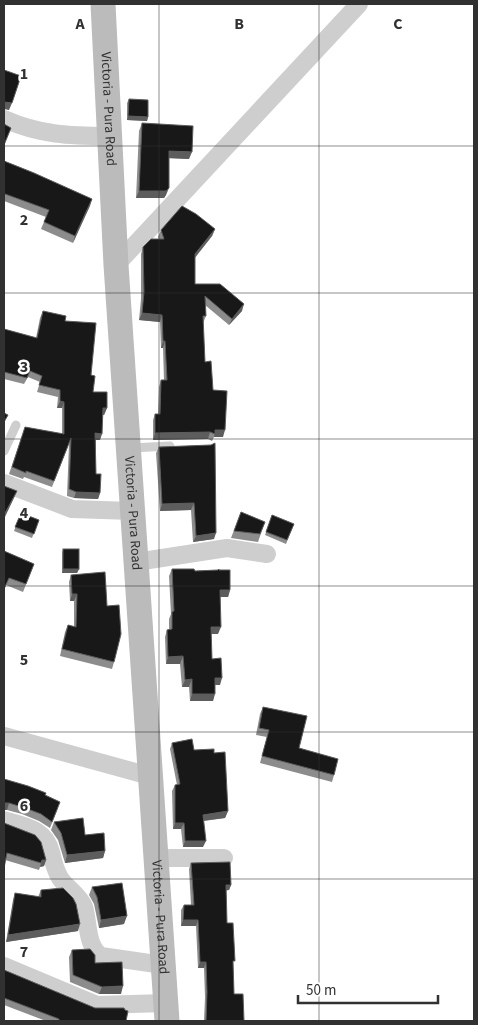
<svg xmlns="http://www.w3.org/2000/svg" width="478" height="1025" viewBox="0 0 478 1025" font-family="'Source Sans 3',sans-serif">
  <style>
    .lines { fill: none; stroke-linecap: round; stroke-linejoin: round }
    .service { stroke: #cecece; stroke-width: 9 }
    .minor { stroke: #cecece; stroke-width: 18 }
    .secondary { stroke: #bbb; stroke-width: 25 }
    .wall { fill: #8c8c8c }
    .shaded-wall { fill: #5d5d5d }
    .building { fill: #181818; stroke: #5d5d5d }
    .grid { fill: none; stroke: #313131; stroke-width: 1; stroke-opacity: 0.55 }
    .labels { text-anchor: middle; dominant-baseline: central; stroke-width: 5; stroke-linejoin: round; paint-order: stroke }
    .street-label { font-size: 14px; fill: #313131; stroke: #fff }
    .grid-label { font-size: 16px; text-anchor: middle; font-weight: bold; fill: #313131; stroke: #fff; stroke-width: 5; stroke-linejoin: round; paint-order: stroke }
  </style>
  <rect width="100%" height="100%" fill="#fff"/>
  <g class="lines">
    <g class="service">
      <path d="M131 448 170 446"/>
      <path d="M4 451 16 425"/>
    </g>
    <g class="minor">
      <path d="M4 119C40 135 70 136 109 136"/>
      <path d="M116 265 359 4"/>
      <path d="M4 483 72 509 132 511"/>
      <path d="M136 562 227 548 267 554"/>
      <path d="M4 736 150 776"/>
      <path d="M4 820C25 827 45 828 51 852 53 861 55 870 60 878 67 889 79 894 84 907 89 923 86 946 101 956L163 965"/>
      <path d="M156 858H224"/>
      <path d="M4 966 97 1005 166 1003"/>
    </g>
    <path class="secondary" id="s1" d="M103 4 116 265 167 1021"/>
  </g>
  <g class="wall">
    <path d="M129 99 148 117 147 121 127 120V103Z"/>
    <path d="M142 123 189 159 169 158 166 195 164 198H136L139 131Z"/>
    <path d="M4 161 92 199 73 243 41 229 46 217 4 201Z"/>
    <path d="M215 229 212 236 195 258V284L242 311 229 325 205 305 206 316 203 323 205 362 213 390 223 437H214L212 441 208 439 153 440V420L155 414H158L159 387 161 380H164L163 348H161L160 322 139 320 141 299V254L143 247 159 239 158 237 161 230Z"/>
    <path d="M43 311 65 321 91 375 93 392 107 408 104 415H102L100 440H96V474L100 493 98 499 74 498 67 496 69 444 52 487 24 477 23 479 9 474 25 427 62 434V408H57L58 397 37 392 40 382 28 377 24 384 4 379V329L36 338 40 318Z"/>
    <path d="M211 445 214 539 193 542 191 510 160 511 156 453 159 447Z"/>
    <path d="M241 512 265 522 258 542 231 538Z"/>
    <path d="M21 513 39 520 32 538 14 531Z"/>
    <path d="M272 515 294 524 286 544 265 535Z"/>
    <path d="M63 549 79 569 77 573H62V553Z"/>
    <path d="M4 551 34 564 23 592 6 585 4 590Z"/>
    <path d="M172 569 195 571 219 570 230 590 228 597H220L218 634H211L212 659 220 685H215L213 701H190L189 687H182L180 664H166L165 637 167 630 169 629V619L171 614 169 576Z"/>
    <path d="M71 575 107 606 114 662 112 669 60 656 65 632 68 625 74 627V601H70L69 582Z"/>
    <path d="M263 707 299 748 334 775 332 782 260 763 267 737 256 735 260 714Z"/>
    <path d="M172 743 194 750 214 753 228 811 225 818 204 821 203 847H183L181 829H173L172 791 175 785H177L170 749Z"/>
    <path d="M4 779 45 795 58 808 50 828 39 821 22 814 7 810Z"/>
    <path d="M54 822 85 835 105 851 103 858 65 863 58 840 51 830Z"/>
    <path d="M4 823 46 860 44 866 40 867 39 870 5 860Z"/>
    <path d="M191 863 231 885 229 890H226L227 923 233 966 234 994 244 1021H204L205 997 204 968H198L196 926H181V910L184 905H191L189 869Z"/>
    <path d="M92 887 124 924 99 928 94 904 89 895Z"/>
    <path d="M41 890 78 931 6 942 13 900 15 893 38 897Z"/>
    <path d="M72 950 95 963 121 994H99L70 982 69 957Z"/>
    <path d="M4 970 126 1021H46L4 1005Z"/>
  </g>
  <g class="shaded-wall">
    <path d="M5 101 12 103 9 110 4 109V102Z"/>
    <path d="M128 116 148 117 147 121 127 120Z"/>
    <path d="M169 151 192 152 189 159 166 158Z"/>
    <path d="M169 188 166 195 164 198H136L139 191Z"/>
    <path d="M92 199 90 206 73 243 75 236Z"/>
    <path d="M215 229 212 236 192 261 195 254Z"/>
    <path d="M244 304 242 311 229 325 232 319Z"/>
    <path d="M142 313 162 315 160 322 139 320Z"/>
    <path d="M163 341H165L163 348H161Z"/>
    <path d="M60 401 64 402 62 408H57Z"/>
    <path d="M103 408H107L104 415 100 414Z"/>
    <path d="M215 430H225L223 437H214Z"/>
    <path d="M210 432 208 439 153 440 155 433Z"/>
    <path d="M95 433 102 434 100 440H93Z"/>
    <path d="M17 491 14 498 4 519V515Z"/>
    <path d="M76 492 100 493 98 499 74 498Z"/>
    <path d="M194 503 191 510 160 511 162 504Z"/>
    <path d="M216 533 214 539 193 542 196 536Z"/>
    <path d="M63 569H79L77 573H62Z"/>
    <path d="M220 590H230L228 597H217Z"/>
    <path d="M72 594H77L74 601H70Z"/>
    <path d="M211 627H221L218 634H208Z"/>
    <path d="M183 656 180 664H166L168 657Z"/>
    <path d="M215 678H222L220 685H212Z"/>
    <path d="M192 679 189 687H182L185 680Z"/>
    <path d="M192 694H215L213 701H190Z"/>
    <path d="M4 803H9L7 810H4Z"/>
    <path d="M228 811 225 818 201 821 203 815Z"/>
    <path d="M175 823H184L181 829H173Z"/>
    <path d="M185 841H206L203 847H183Z"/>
    <path d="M105 851 103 858 65 863 67 855Z"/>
    <path d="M42 860H46L44 866 40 867Z"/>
    <path d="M226 885H231L229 890 224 891Z"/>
    <path d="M127 916 124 924 99 928 101 920Z"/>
    <path d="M183 920H198L196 926H181Z"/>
    <path d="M80 924 78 931 6 942 8 935Z"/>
    <path d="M200 962H206L204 968H198Z"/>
    <path d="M123 986 121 994H99L102 987Z"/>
  </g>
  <g class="building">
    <path d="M4 70 21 76 12 103 4 102Z"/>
    <path d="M129 99 148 100V117L128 116Z"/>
    <path d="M4 122 5 123 4 124 11 128 4 145Z"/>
    <path d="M142 123 193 126 192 152 169 151V188L166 191H139Z"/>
    <path d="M4 161 34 173 92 199 75 236 44 222 49 210 5 194 4 197Z"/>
    <path d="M182 206 196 214 215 229 195 254V284H220L244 304 232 319 205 296 206 316H203L205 362 211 361 213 390 227 391 225 430H215V434L210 432 155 433V414H160L161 380H167L165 341H163L162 315 142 313 144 292 143 247 151 239H164L161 230Z"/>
    <path d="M43 311 66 316 65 321 96 323 91 375 95 376 93 392H107V408H103L102 434 95 433 96 474H101L100 493 76 492 69 489 71 438 54 481 26 471V473L12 467 25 427 64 434V402L60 401V390L39 385 42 376 30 371 27 378 4 372V329L37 338Z"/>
    <path d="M4 413 8 415 4 422Z"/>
    <path d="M215 443 216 533 196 536 194 503 162 504 159 447 211 445Z"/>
    <path d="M4 486 17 491 4 515Z"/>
    <path d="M241 512 265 522 260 534 234 531Z"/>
    <path d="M21 513 39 520 34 534 15 527Z"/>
    <path d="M272 515 294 524 287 540 266 532Z"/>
    <rect x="63" y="549" width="16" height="20"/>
    <path d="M4 551 34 564 26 584 9 578 4 589Z"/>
    <path d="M172 569H194L195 571 218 570 219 569V570H230V590H220L221 627H211L212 659 221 658 222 678H215V694H192V679L185 680 183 656 168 657 167 630 172 629V612L174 611Z"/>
    <path d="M105 572 107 606 119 605 121 634 114 662 62 649 68 625 76 627 77 594H72L71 575Z"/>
    <path d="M263 707 307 716 299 748 338 759 334 775 262 756 269 730 259 728Z"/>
    <path d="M192 739 194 750 214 749V753L225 752 228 811 203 815 206 841H185L184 823H175V785L180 784 172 743Z"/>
    <path d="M4 779 28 786 46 793 45 795 60 802 52 822 41 814 25 808 9 803H4Z"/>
    <path d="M83 818 85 835 104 833 105 851 67 855 61 833 54 822Z"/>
    <path d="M4 823 35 835 41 842 46 860H42L41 863 7 853 4 868Z"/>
    <path d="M230 862 231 885H226L227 923H233L235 961H233L234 994H243L244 1021H206L207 992 206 962H200L198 920H183L184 905H194L191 863Z"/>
    <path d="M122 883 127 916 101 920 97 897 92 887Z"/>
    <path d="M63 888 73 898 76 904 80 924 8 935 15 893 41 897V890Z"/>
    <path d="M90 949 95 955V963L122 962 123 986 102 987 73 975 72 950Z"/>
    <path d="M4 970 95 1008H124L125 1010 128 1011 126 1021H59V1019L4 998Z"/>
  </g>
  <path class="grid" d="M159 4V1021M319 4V1021M4 146H474M4 293H474M4 439H474M4 586H474M4 732H474M4 879H474"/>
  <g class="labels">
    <g class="street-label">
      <text stroke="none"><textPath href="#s1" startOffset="105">Victoria - Pura Road</textPath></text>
      <text stroke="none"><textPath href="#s1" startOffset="510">Victoria - Pura Road</textPath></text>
      <text stroke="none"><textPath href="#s1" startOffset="915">Victoria - Pura Road</textPath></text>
    </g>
  </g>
  <g class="grid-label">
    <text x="80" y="29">A</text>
    <text x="239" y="29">B</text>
    <text x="398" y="29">C</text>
    <text x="24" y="79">1</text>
    <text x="24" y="225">2</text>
    <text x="24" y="372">3</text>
    <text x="24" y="518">4</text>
    <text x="24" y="665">5</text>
    <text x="24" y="811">6</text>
    <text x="24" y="957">7</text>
  </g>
  <rect width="478" height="1025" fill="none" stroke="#313131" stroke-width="10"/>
  <path d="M298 995v8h140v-8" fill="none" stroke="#313131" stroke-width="2.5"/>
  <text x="306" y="995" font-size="15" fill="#313131" stroke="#ffffff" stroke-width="4" paint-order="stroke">50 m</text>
</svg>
